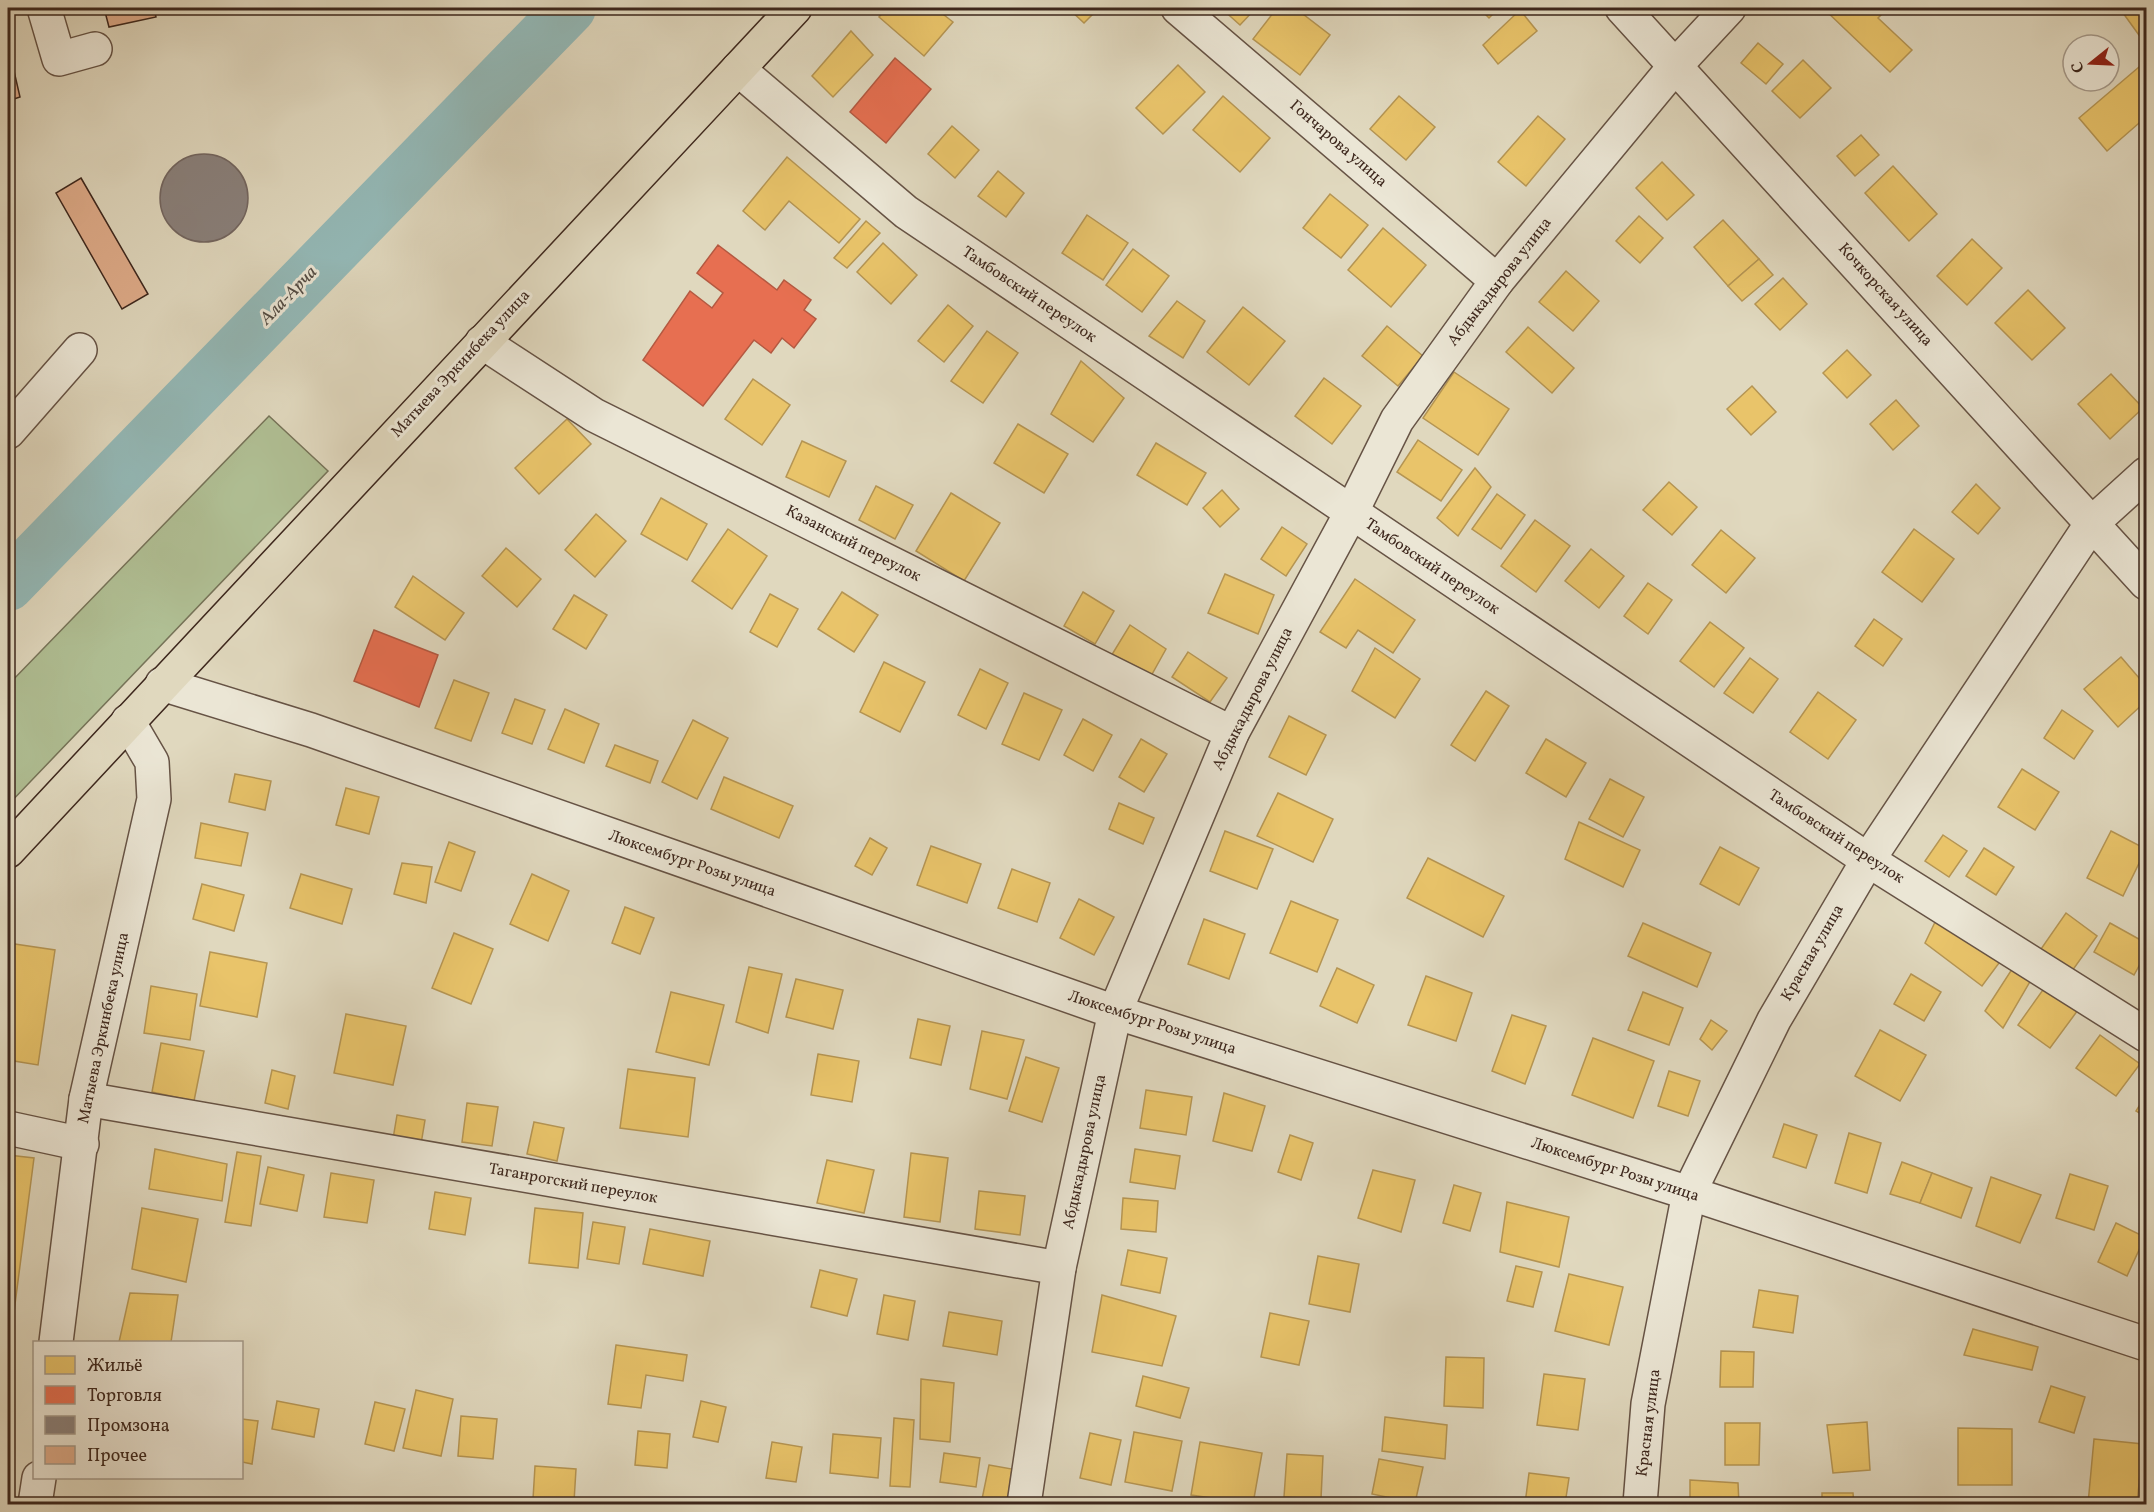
<svg xmlns="http://www.w3.org/2000/svg" width="2154" height="1512" viewBox="0 0 2154 1512" font-family="Vollkorn,serif">
  <style>
    .green { fill: #b0bf94; stroke: #767358; stroke-width: 1.5 }
    .homes { fill: #e9c46a; stroke: #b59553; stroke-width: 1.5 }
    .shops { fill: #e76f51; stroke: #b45941; stroke-width: 1.5 }
    .industry { fill: #8a817c; stroke: #736660; stroke-width: 1.5 }
    .lines { fill: none; stroke-linecap: round; stroke-linejoin: round }
    .river { stroke: #94b9b7; stroke-width: 52 }
    .building { fill: #dfac8a; stroke: #3d271d; stroke-width: 1.5 }
    .minor-casing { stroke: #665345; stroke-width: 36 }
    .major-casing { stroke: #3d271d; stroke-width: 36 }
    .minor { stroke: #ebe6d5; stroke-width: 33 }
    .major { stroke: #e0d8be; stroke-width: 33 }
    .labels { text-anchor: middle; dominant-baseline: central; stroke-width: 6; stroke-linejoin: round; paint-order: stroke }
    .street-label { font-size: 16px; fill: #3d271d; stroke: #ebe6d5 }
    .water-label { font-size: 18px; font-style: italic; fill: #534c44; stroke: #ebe6d5 }
  </style>
  <rect width="100%" height="100%" fill="#e0d8be"/>
  <filter id="stains"><feTurbulence type="fractalNoise" baseFrequency=".00333" numOctaves="4"/><feColorMatrix values="0 0 0 0 .2 0 0 0 0 .09 0 0 0 0 .02 0 0 0 .5 -.17"/></filter>
  <radialGradient id="worn" r=".72"><stop offset=".6" stop-color="#630" stop-opacity="0"/><stop offset="1" stop-color="#630" stop-opacity=".3"/></radialGradient>
  <path class="green" d="M269 416 328 471 8 805V685Z"/>
  <g class="homes">
    <path d="M887 8H935L953 22 924 56 879 17Z"/>
    <path d="M1068 8H1099L1084 23Z"/>
    <path d="M1221 8H1256L1240 25Z"/>
    <path d="M1277 8H1295L1330 35 1300 75 1253 39Z"/>
    <path d="M1479 8H1499L1489 18Z"/>
    <path d="M1823 8H1888L1878 18 1912 50 1890 72Z"/>
    <path d="M2131 8H2146V40L2144 42 2123 13Z"/>
    <path d="M1520 10 1537 31 1498 64 1483 45Z"/>
    <path d="M851 31 873 55 833 97 812 76Z"/>
    <path d="M1758 43 1783 64 1766 84 1741 63Z"/>
    <path d="M1803 60 1831 88 1800 118 1772 91Z"/>
    <path d="M2146 61V117L2107 151 2079 118Z"/>
    <path d="M1178 65 1205 92 1163 134 1136 108Z"/>
    <path d="M1223 96 1270 138 1240 172 1193 130Z"/>
    <path d="M1399 96 1435 127 1406 160 1370 129Z"/>
    <path d="M1538 116 1565 139 1526 186 1498 162Z"/>
    <path d="M952 126 979 150 955 178 928 154Z"/>
    <path d="M1861 135 1879 155 1855 176 1837 156Z"/>
    <path d="M787 157 860 219 839 243 789 201 765 230 743 211Z"/>
    <path d="M1662 162 1694 195 1667 220 1636 188Z"/>
    <path d="M1893 166 1937 214 1909 241 1865 193Z"/>
    <path d="M998 171 1024 193 1006 217 978 196Z"/>
    <path d="M1330 194 1368 225 1341 258 1303 228Z"/>
    <path d="M1087 215 1128 243 1103 280 1062 253Z"/>
    <path d="M1639 216 1663 238 1640 263 1616 241Z"/>
    <path d="M1723 220 1759 259 1728 286 1694 247Z"/>
    <path d="M866 221 880 233 847 268 834 258Z"/>
    <path d="M1383 228 1426 265 1391 307 1348 270Z"/>
    <path d="M1972 239 2002 268 1967 305 1937 276Z"/>
    <path d="M883 243 917 275 891 304 857 272Z"/>
    <path d="M1133 249 1169 276 1142 312 1106 285Z"/>
    <path d="M1759 259 1773 275 1742 301 1728 286Z"/>
    <path d="M1566 271 1599 301 1573 331 1539 302Z"/>
    <path d="M1783 278 1807 304 1780 330 1755 304Z"/>
    <path d="M2028 290 2065 328 2032 360 1995 323Z"/>
    <path d="M1177 301 1205 321 1183 358 1149 336Z"/>
    <path d="M948 305 973 326 944 362 918 341Z"/>
    <path d="M1243 307 1285 341 1249 385 1207 352Z"/>
    <path d="M1387 326 1423 356 1398 386 1362 356Z"/>
    <path d="M1528 327 1574 368 1552 393 1506 352Z"/>
    <path d="M987 331 1018 353 983 403 951 381Z"/>
    <path d="M1847 350 1871 375 1847 398 1823 373Z"/>
    <path d="M1081 361 1124 398 1093 442 1051 414Z"/>
    <path d="M1454 372 1509 409 1478 455 1423 418Z"/>
    <path d="M2111 374 2143 408 2110 439 2078 404Z"/>
    <path d="M1324 378 1361 406 1332 444 1295 416Z"/>
    <path d="M753 379 790 405 762 445 725 419Z"/>
    <path d="M1752 386 1776 412 1751 435 1727 409Z"/>
    <path d="M1896 400 1919 426 1893 450 1870 424Z"/>
    <path d="M567 419 591 444 539 494 515 468Z"/>
    <path d="M1018 424 1068 454 1044 493 994 463Z"/>
    <path d="M1418 440 1462 470 1441 501 1397 472Z"/>
    <path d="M802 441 846 461 829 497 786 477Z"/>
    <path d="M1156 443 1206 473 1187 505 1137 475Z"/>
    <path d="M1475 468 1491 487 1458 536 1437 518Z"/>
    <path d="M1669 482 1697 507 1672 535 1643 510Z"/>
    <path d="M1976 484 2000 508 1978 534 1952 512Z"/>
    <path d="M876 486 913 505 895 539 859 520Z"/>
    <path d="M1222 490 1239 509 1220 527 1203 508Z"/>
    <path d="M951 493 1000 523 964 581 916 551Z"/>
    <path d="M1497 494 1525 515 1501 549 1472 529Z"/>
    <path d="M661 498 707 524 687 560 641 534Z"/>
    <path d="M596 514 626 541 595 577 565 550Z"/>
    <path d="M1535 520 1570 546 1536 592 1501 566Z"/>
    <path d="M1282 527 1307 544 1286 576 1261 559Z"/>
    <path d="M728 529 767 556 732 609 692 581Z"/>
    <path d="M1914 529 1954 559 1922 602 1882 572Z"/>
    <path d="M1721 530 1755 558 1726 593 1692 565Z"/>
    <path d="M506 548 541 579 517 607 482 576Z"/>
    <path d="M1591 549 1624 576 1599 608 1565 581Z"/>
    <path d="M1225 574 1274 595 1258 634 1208 613Z"/>
    <path d="M413 576 464 613 445 640 395 607Z"/>
    <path d="M1355 579 1415 620 1393 653 1358 630 1346 648 1320 632Z"/>
    <path d="M1648 583 1672 600 1648 634 1624 616Z"/>
    <path d="M842 592 878 615 854 652 818 629Z"/>
    <path d="M1083 592 1114 611 1095 644 1064 626Z"/>
    <path d="M770 594 798 609 777 647 750 632Z"/>
    <path d="M574 595 607 615 586 649 553 629Z"/>
    <path d="M1874 619 1902 639 1883 666 1855 646Z"/>
    <path d="M1710 622 1744 648 1714 687 1680 661Z"/>
    <path d="M1130 625 1166 649 1146 685 1105 666Z"/>
    <path d="M1375 648 1420 679 1395 718 1352 691Z"/>
    <path d="M1188 652 1227 678 1210 702 1172 677Z"/>
    <path d="M2121 657 2146 686V701L2118 727 2084 689Z"/>
    <path d="M1750 658 1778 679 1753 713 1724 693Z"/>
    <path d="M884 662 925 682 900 732 860 712Z"/>
    <path d="M980 669 1008 683 986 729 958 715Z"/>
    <path d="M454 680 489 693 471 741 435 728Z"/>
    <path d="M1486 691 1509 706 1475 761 1451 745Z"/>
    <path d="M1818 692 1856 720 1828 759 1790 732Z"/>
    <path d="M1024 693 1062 710 1039 760 1002 744Z"/>
    <path d="M515 699 545 710 532 744 502 733Z"/>
    <path d="M565 709 599 724 584 763 548 749Z"/>
    <path d="M2062 710 2093 731 2074 759 2044 738Z"/>
    <path d="M1289 716 1326 735 1306 775 1269 757Z"/>
    <path d="M1083 719 1112 735 1093 771 1064 755Z"/>
    <path d="M693 720 728 738 697 799 662 782Z"/>
    <path d="M1141 739 1167 754 1144 792 1119 777Z"/>
    <path d="M1546 739 1586 763 1566 797 1526 773Z"/>
    <path d="M615 745 658 761 650 783 606 766Z"/>
    <path d="M2022 769 2059 792 2035 830 1998 807Z"/>
    <path d="M235 774 271 781 265 810 229 802Z"/>
    <path d="M724 777 793 806 779 838 711 809Z"/>
    <path d="M1610 779 1644 797 1623 837 1589 819Z"/>
    <path d="M346 788 379 797 369 834 336 825Z"/>
    <path d="M1278 793 1333 819 1313 862 1257 836Z"/>
    <path d="M1119 803 1154 818 1143 844 1109 829Z"/>
    <path d="M1579 822 1640 850 1623 887 1565 859Z"/>
    <path d="M201 823 248 833 241 866 195 858Z"/>
    <path d="M1225 831 1273 849 1257 889 1210 871Z"/>
    <path d="M2111 831 2146 849 2123 896 2087 878Z"/>
    <path d="M1943 835 1967 851 1949 877 1925 861Z"/>
    <path d="M870 838 887 848 872 875 855 866Z"/>
    <path d="M449 842 475 852 461 891 435 882Z"/>
    <path d="M931 846 981 864 967 903 917 885Z"/>
    <path d="M1720 847 1759 868 1739 905 1700 884Z"/>
    <path d="M1984 848 2014 867 1996 895 1966 876Z"/>
    <path d="M1428 858 1504 896 1483 937 1407 898Z"/>
    <path d="M402 863 432 867 426 903 394 894Z"/>
    <path d="M1012 869 1050 883 1037 922 998 908Z"/>
    <path d="M301 874 352 889 342 924 290 908Z"/>
    <path d="M532 874 569 891 548 941 510 924Z"/>
    <path d="M202 884 244 895 234 931 193 919Z"/>
    <path d="M1079 899 1114 917 1094 955 1060 938Z"/>
    <path d="M1291 901 1338 920 1317 972 1270 953Z"/>
    <path d="M625 907 654 918 640 954 612 943Z"/>
    <path d="M2066 913 2097 936 2072 971 2041 949Z"/>
    <path d="M1937 918 2002 959 1982 986 1925 943Z"/>
    <path d="M1204 919 1245 934 1229 979 1188 964Z"/>
    <path d="M1643 923 1711 953 1697 987 1628 956Z"/>
    <path d="M2110 923 2146 943V953L2134 975 2094 952Z"/>
    <path d="M454 933 493 949 471 1004 432 988Z"/>
    <path d="M8 943 55 950 38 1065 8 1060Z"/>
    <path d="M210 952 267 963 257 1017 200 1006Z"/>
    <path d="M2014 966 2031 980 2003 1028 1985 1011Z"/>
    <path d="M749 967 782 974 768 1033 736 1022Z"/>
    <path d="M1337 968 1374 985 1357 1023 1320 1006Z"/>
    <path d="M1911 974 1941 992 1924 1021 1894 1004Z"/>
    <path d="M1426 976 1472 993 1456 1041 1408 1025Z"/>
    <path d="M796 979 843 990 833 1029 786 1017Z"/>
    <path d="M151 986 197 994 190 1040 144 1033Z"/>
    <path d="M2045 987 2078 1010 2050 1048 2018 1025Z"/>
    <path d="M671 992 724 1005 709 1065 656 1052Z"/>
    <path d="M1643 992 1683 1008 1669 1045 1628 1030Z"/>
    <path d="M346 1014 406 1026 393 1085 334 1073Z"/>
    <path d="M1512 1015 1546 1026 1525 1084 1492 1071Z"/>
    <path d="M918 1019 950 1026 941 1065 910 1058Z"/>
    <path d="M1711 1020 1727 1031 1712 1050 1700 1039Z"/>
    <path d="M1880 1030 1926 1055 1900 1101 1855 1076Z"/>
    <path d="M982 1031 1024 1040 1007 1099 970 1089Z"/>
    <path d="M2100 1035 2140 1064 2116 1096 2076 1068Z"/>
    <path d="M1593 1038 1654 1061 1633 1118 1572 1095Z"/>
    <path d="M161 1043 204 1051 194 1101 152 1092Z"/>
    <path d="M818 1054 859 1061 852 1102 811 1095Z"/>
    <path d="M1026 1057 1059 1068 1042 1122 1009 1111Z"/>
    <path d="M628 1069 695 1078 688 1137 620 1128Z"/>
    <path d="M272 1070 295 1076 288 1109 265 1103Z"/>
    <path d="M1669 1071 1700 1081 1688 1116 1658 1106Z"/>
    <path d="M1146 1090 1192 1097 1186 1135 1140 1128Z"/>
    <path d="M1224 1093 1265 1106 1252 1151 1213 1141Z"/>
    <path d="M2146 1095V1117L2136 1111Z"/>
    <path d="M467 1103 498 1107 492 1146 462 1142Z"/>
    <path d="M397 1115 425 1120 421 1144 393 1139Z"/>
    <path d="M534 1122 564 1128 557 1161 527 1154Z"/>
    <path d="M1784 1124 1817 1135 1806 1168 1773 1157Z"/>
    <path d="M1849 1133 1881 1143 1867 1193 1835 1183Z"/>
    <path d="M1290 1135 1313 1143 1301 1180 1278 1172Z"/>
    <path d="M155 1149 227 1164 222 1201 149 1189Z"/>
    <path d="M1135 1149 1180 1156 1175 1189 1130 1182Z"/>
    <path d="M237 1152 261 1156 251 1226 225 1222Z"/>
    <path d="M911 1153 948 1158 940 1222 904 1217Z"/>
    <path d="M8 1155 34 1158 8 1358Z"/>
    <path d="M827 1160 874 1170 864 1213 817 1203Z"/>
    <path d="M1902 1162 1932 1173 1920 1203 1890 1194Z"/>
    <path d="M268 1167 304 1175 297 1211 260 1204Z"/>
    <path d="M1373 1170 1415 1180 1401 1232 1358 1218Z"/>
    <path d="M331 1173 374 1180 367 1223 324 1217Z"/>
    <path d="M1932 1173 1972 1188 1961 1218 1920 1203Z"/>
    <path d="M2070 1174 2108 1186 2094 1230 2056 1218Z"/>
    <path d="M1991 1177 2041 1195 2020 1243 1976 1226Z"/>
    <path d="M1454 1185 1481 1193 1470 1231 1443 1223Z"/>
    <path d="M979 1191 1025 1196 1020 1235 975 1229Z"/>
    <path d="M435 1192 471 1198 465 1235 429 1229Z"/>
    <path d="M1123 1198 1158 1201 1156 1232 1121 1229Z"/>
    <path d="M1507 1202 1569 1217 1559 1267 1500 1252Z"/>
    <path d="M142 1208 198 1219 186 1282 132 1269Z"/>
    <path d="M535 1208 583 1213 578 1268 529 1263Z"/>
    <path d="M593 1222 625 1227 619 1264 587 1259Z"/>
    <path d="M2116 1223 2145 1237 2127 1276 2098 1262Z"/>
    <path d="M650 1229 710 1241 703 1276 643 1264Z"/>
    <path d="M1128 1250 1167 1258 1160 1293 1121 1285Z"/>
    <path d="M1318 1256 1359 1264 1350 1312 1309 1304Z"/>
    <path d="M1516 1266 1542 1272 1533 1307 1507 1301Z"/>
    <path d="M820 1270 857 1279 847 1316 811 1307Z"/>
    <path d="M1569 1274 1623 1287 1609 1345 1555 1331Z"/>
    <path d="M1759 1290 1798 1296 1793 1333 1753 1327Z"/>
    <path d="M130 1293 178 1295 171 1342H119Z"/>
    <path d="M884 1295 915 1301 908 1340 877 1334Z"/>
    <path d="M1102 1295 1176 1316 1162 1366 1092 1352Z"/>
    <path d="M949 1312 1002 1321 997 1355 943 1346Z"/>
    <path d="M1270 1313 1309 1321 1299 1365 1261 1357Z"/>
    <path d="M1973 1329 2038 1347 2032 1370 1964 1355Z"/>
    <path d="M616 1345 687 1355 683 1381 646 1375 641 1408 608 1404Z"/>
    <path d="M1721 1351 1754 1352 1753 1387H1720Z"/>
    <path d="M1446 1357 1484 1358 1483 1408 1444 1406Z"/>
    <path d="M1544 1374 1585 1379 1578 1430 1537 1425Z"/>
    <path d="M1143 1376 1189 1388 1180 1418 1136 1406Z"/>
    <path d="M921 1379 954 1383 950 1442 920 1439Z"/>
    <path d="M2051 1386 2085 1397 2074 1433 2039 1422Z"/>
    <path d="M416 1390 453 1399 441 1456 403 1448Z"/>
    <path d="M277 1401 319 1409 314 1437 272 1429Z"/>
    <path d="M701 1401 726 1407 718 1442 693 1437Z"/>
    <path d="M375 1402 405 1409 394 1451 365 1444Z"/>
    <path d="M461 1416 497 1419 493 1459 458 1456Z"/>
    <path d="M1385 1417 1447 1425 1445 1459 1382 1451Z"/>
    <path d="M894 1418 914 1420 910 1487 890 1486Z"/>
    <path d="M242 1419 258 1421 252 1464 242 1462Z"/>
    <path d="M1867 1422 1870 1470 1833 1473 1827 1425Z"/>
    <path d="M1725 1423H1760L1759 1465H1725Z"/>
    <path d="M1958 1428 2012 1429V1485H1958Z"/>
    <path d="M638 1431 670 1434 667 1468 635 1465Z"/>
    <path d="M1134 1432 1182 1441 1172 1491 1125 1482Z"/>
    <path d="M1090 1433 1121 1440 1111 1485 1080 1478Z"/>
    <path d="M833 1434 881 1438 878 1478 830 1473Z"/>
    <path d="M2094 1439 2143 1444 2137 1504H2088Z"/>
    <path d="M772 1442 802 1447 796 1482 766 1478Z"/>
    <path d="M1200 1442 1262 1453 1253 1504 1191 1495Z"/>
    <path d="M944 1453 980 1458 976 1487 940 1482Z"/>
    <path d="M1287 1454 1323 1456 1321 1499 1284 1497Z"/>
    <path d="M1379 1459 1423 1467 1415 1503 1372 1494Z"/>
    <path d="M989 1465 1012 1469 1007 1504H981Z"/>
    <path d="M535 1466 576 1469 574 1502 533 1499Z"/>
    <path d="M1529 1473 1569 1478 1565 1504H1525Z"/>
    <path d="M1690 1480 1738 1483 1739 1504H1690Z"/>
    <path d="M1822 1493H1853L1854 1504H1822Z"/>
    <path d="M1807 1499 1808 1504H1763V1500Z"/>
  </g>
  <g class="shops">
    <path d="M895 58 931 89 886 143 850 112Z"/>
    <path d="M718 245 777 290 784 280 811 300 804 310 816 319 794 348 782 338 771 353 754 340 703 406 643 360 690 291 712 308 723 293 697 273Z"/>
    <path d="M374 630 438 655 419 707 354 681Z"/>
  </g>
  <circle class="industry" cx="204" cy="198" r="44"/>
  <g class="lines">
    <path class="river" d="M8 585 570 8"/>
  </g>
  <g class="building">
    <path d="M104 8H154L156 17 109 27Z"/>
    <path d="M8 45 20 97 8 101Z"/>
    <path d="M81 178 148 294 122 309 56 193Z"/>
  </g>
  <g class="lines">
    <g class="minor-casing">
      <g id="minor">
        <path d="M44 8 59 59 95 49"/>
        <path d="M1178 8 1497 281"/>
        <path d="M1622 8 2146 583"/>
        <path d="M738 69 906 212 1868 860 2146 1035"/>
        <path d="M482 342 594 415 1232 733"/>
        <path d="M8 432 80 350"/>
        <path d="M162 684 311 730 1115 1012 1689 1193 2146 1344"/>
        <path d="M86 1099 1059 1268"/>
        <path d="M8 1128 82 1144"/>
        <path d="M56 1342 86 1099 154 799 152 762 128 721"/>
        <path d="M35 1504 39 1478"/>
        <path d="M1024 1504 1059 1268 1115 1012 1232 733 1351 513 1397 420 1497 281 1676 65 1729 8"/>
        <path d="M1640 1504 1648 1404 1689 1193 1774 1020 1868 860 2092 523 2146 474"/>
      </g>
    </g>
    <g class="major-casing">
      <path id="major" d="M8 851 795 8"/>
    </g>
    <use href="#minor" class="minor"/>
    <use href="#major" class="major"/>
  </g>
  <g class="labels">
    <g class="street-label">
      <text transform="translate(1338 144) rotate(41)">Гончарова улица</text>
      <text transform="translate(1500 282) rotate(-52)">Абдыкадырова улица</text>
      <text transform="translate(1029 295) rotate(34)">Тамбовский переулок</text>
      <text transform="translate(1885 295) rotate(48)">Кочкорская улица</text>
      <text transform="translate(461 364) rotate(-47)">Матыева Эркинбека улица</text>
      <text transform="translate(853 544) rotate(27)">Казанский переулок</text>
      <text transform="translate(1432 567) rotate(34)">Тамбовский переулок</text>
      <text transform="translate(1253 699) rotate(-63)">Абдыкадырова улица</text>
      <text transform="translate(1836 837) rotate(33)">Тамбовский переулок</text>
      <text transform="translate(692 864) rotate(19)">Люксембург Розы улица</text>
      <text transform="translate(1813 953) rotate(-60)">Красная улица</text>
      <text transform="translate(1152 1023) rotate(18)">Люксембург Розы улица</text>
      <text transform="translate(104 1028) rotate(-78)">Матыева Эркинбека улица</text>
      <text transform="translate(1085 1152) rotate(-78)">Абдыкадырова улица</text>
      <text transform="translate(1615 1170) rotate(18)">Люксембург Розы улица</text>
      <text transform="translate(573 1184) rotate(10)">Таганрогский переулок</text>
      <text transform="translate(1649 1423) rotate(-83)">Красная улица</text>
    </g>
    <g class="water-label">
      <text transform="translate(289 296) rotate(-46)">Ала-Арча</text>
    </g>
  </g>
  <rect width="2154" height="1512" fill="none" stroke="#e0d8be" stroke-width="30"/>
  <rect x="9" y="9" width="2136" height="1494" fill="none" stroke="#3d271d" stroke-width="3"/>
  <rect x="15" y="15" width="2124" height="1482" fill="none" stroke="#3d271d" stroke-width="1.5"/>
  <rect x="33" y="1341" width="210" height="138" fill="#ebe6d5" stroke="#a59a8b" stroke-width="1.5"/>
  <rect x="45" y="1356" width="30" height="18" fill="#e9c46a" stroke="#a59a8b" stroke-width="1.5"/>
  <text x="87" y="1371" font-size="18" fill="#3d271d">Жильё</text>
  <rect x="45" y="1386" width="30" height="18" fill="#e76f51" stroke="#a59a8b" stroke-width="1.5"/>
  <text x="87" y="1401" font-size="18" fill="#3d271d">Торговля</text>
  <rect x="45" y="1416" width="30" height="18" fill="#8a817c" stroke="#a59a8b" stroke-width="1.5"/>
  <text x="87" y="1431" font-size="18" fill="#3d271d">Промзона</text>
  <rect x="45" y="1446" width="30" height="18" fill="#dfac8a" stroke="#a59a8b" stroke-width="1.5"/>
  <text x="87" y="1461" font-size="18" fill="#3d271d">Прочее</text>
  <g transform="translate(2091 63) rotate(252)"><circle r="28" fill="#ebe6d5" stroke="#a59a8b" stroke-width="1.5"/>
  <path d="M0-4.5L10 22L0 15L-10 22Z" fill="#8f2418"/>
  <text y="-9" font-size="16" font-weight="bold" text-anchor="middle" fill="#3d271d">С</text>
  </g>
  <rect width="100%" height="100%" filter="url(#stains)"/>
  <rect width="100%" height="100%" fill="url(#worn)"/>
</svg>
